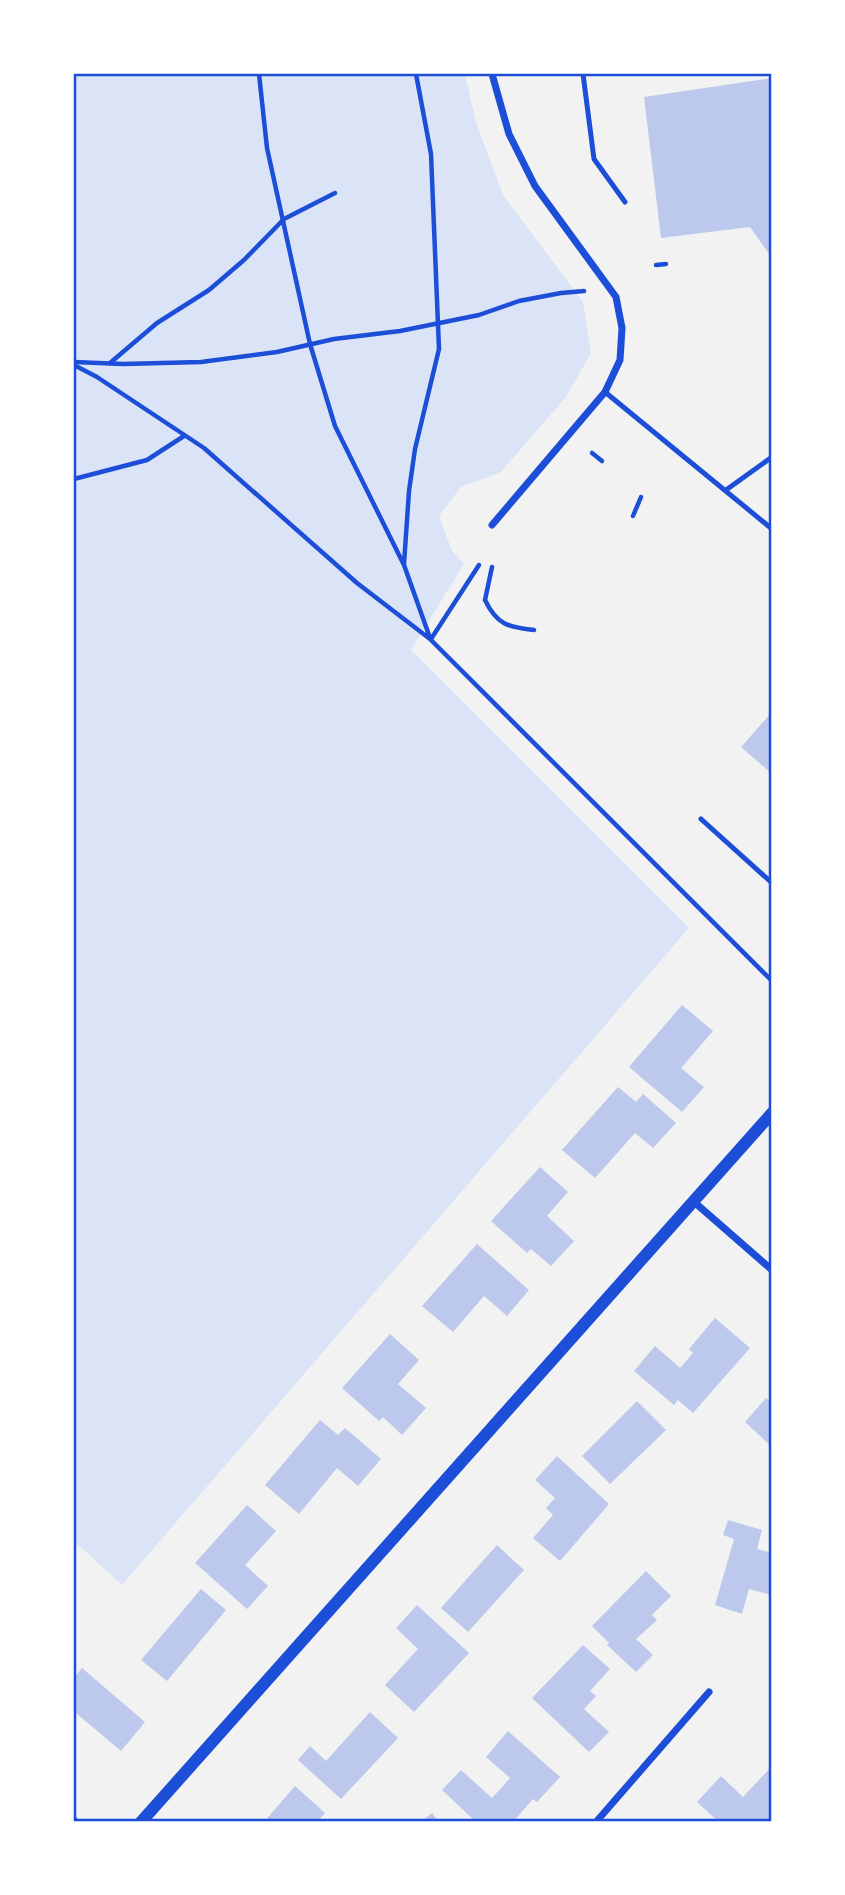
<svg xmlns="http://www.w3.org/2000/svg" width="845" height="1895" viewBox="0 0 845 1895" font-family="Quicksand,sans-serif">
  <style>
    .green { fill: #dbe4f7 }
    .building { fill: #bdc9ec }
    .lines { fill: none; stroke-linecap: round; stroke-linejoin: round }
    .path { stroke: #1d4ed8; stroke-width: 4.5 }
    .service { stroke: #1d4ed8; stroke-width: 5 }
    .minor { stroke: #1d4ed8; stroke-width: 7 }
    .tertiary { stroke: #1d4ed8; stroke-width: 12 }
    .neatline { fill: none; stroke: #1d4ed8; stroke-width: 2.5 }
  </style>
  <rect width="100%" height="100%" fill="#f2f2f2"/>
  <path class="green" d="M74 74H465L476 122 503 195 583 302 591 353 566 397 501 472 461 487 439 516 452 551 464 564 411 650 689 928 122 1585 74 1541Z"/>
  <g class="building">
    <path d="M772 78V258L750 227 661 238 644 97Z"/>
    <path d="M772 712V774L741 747Z"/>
    <path d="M682 1005 713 1031 681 1068 704 1087 682 1112 629 1067Z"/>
    <path d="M618 1087 636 1102 643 1094 676 1123 653 1148 635 1133 595 1178 562 1150Z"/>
    <path d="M540 1167 568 1192 547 1216 574 1241 551 1266 531 1249 527 1253 491 1221Z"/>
    <path d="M477 1244 529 1290 507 1316 484 1296 453 1332 422 1306Z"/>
    <path d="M715 1318 750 1348 693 1413 678 1400 674 1405 634 1371 655 1346 680 1368 693 1353 689 1349Z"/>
    <path d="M390 1334 419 1360 398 1384 426 1408 402 1435 383 1417 379 1421 342 1388Z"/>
    <path d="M766 1398 772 1403V1447L745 1422Z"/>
    <path d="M637 1401 666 1430 610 1484 582 1456Z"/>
    <path d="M320 1420 338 1435 345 1428 381 1459 358 1486 337 1468 299 1514 265 1485Z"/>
    <path d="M557 1456 609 1504 560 1561 533 1538 553 1515 546 1508 555 1498 535 1480Z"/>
    <path d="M247 1505 276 1531 245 1565 268 1586 247 1609 195 1563Z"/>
    <path d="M728 1520 762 1530 757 1549 772 1553V1595L749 1589 742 1614 715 1605 734 1539 723 1535Z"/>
    <path d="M497 1545 524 1570 468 1632 441 1608Z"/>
    <path d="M646 1571 671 1596 652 1615 657 1620 636 1639 653 1655 636 1672 607 1645 609 1643 592 1626Z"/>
    <path d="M201 1589 226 1610 167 1681 141 1660Z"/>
    <path d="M417 1605 469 1653 414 1712 385 1685 418 1649 396 1628Z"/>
    <path d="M583 1645 610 1669 590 1691 596 1696 584 1709 609 1732 589 1752 532 1698Z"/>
    <path d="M82 1668 145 1722 121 1751 76 1713 74 1716V1678Z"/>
    <path d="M370 1712 398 1738 341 1799 298 1760 310 1746 326 1761Z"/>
    <path d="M508 1731 560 1777 537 1802 533 1799 513 1822H476L442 1790 461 1770 492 1798 510 1778 486 1757Z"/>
    <path d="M772 1766V1822H719L697 1802 721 1776 743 1797Z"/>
    <path d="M295 1786 325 1813 317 1822H264Z"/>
    <path d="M432 1813 439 1822H421Z"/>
  </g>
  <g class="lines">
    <g class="path">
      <path d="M259 74 267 148 310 344 335 426 404 565 430 638"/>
      <path d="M656 265 666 264"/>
      <path d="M74 362 123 364 201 362 277 352 334 339 400 331 479 315 519 301 561 293 584 291"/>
      <path d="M110 363 157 323 209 290 244 260 284 219 335 193"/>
      <path d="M74 365 97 377 204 448 357 583 430 639 772 981"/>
      <path d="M592 453 602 461"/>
      <path d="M74 479 147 460 184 436"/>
      <path d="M633 516 641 497"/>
      <path d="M404 564 409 491 415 449 439 349 431 154 416 74"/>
      <path d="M492 567 485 600C497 625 508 627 534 630"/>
      <path d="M431 639 479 565"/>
    </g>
    <g class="service">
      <path d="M583 74 594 159 625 202"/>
      <path d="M605 392 772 529"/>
      <path d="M726 490 772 457"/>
      <path d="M701 819 772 883"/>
    </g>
    <g class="minor">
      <path d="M492 74 509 134 535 186 616 297 622 328 620 360 605 392 492 525"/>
      <path d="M693 1201 772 1270"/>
      <path d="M74 1820 75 1822"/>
      <path d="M596 1822 709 1692"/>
    </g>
    <path class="tertiary" d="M141 1822 772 1113"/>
  </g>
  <rect width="845" height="1895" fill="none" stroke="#ffffff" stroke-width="150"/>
  <rect x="75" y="75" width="695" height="1745" class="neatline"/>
</svg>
